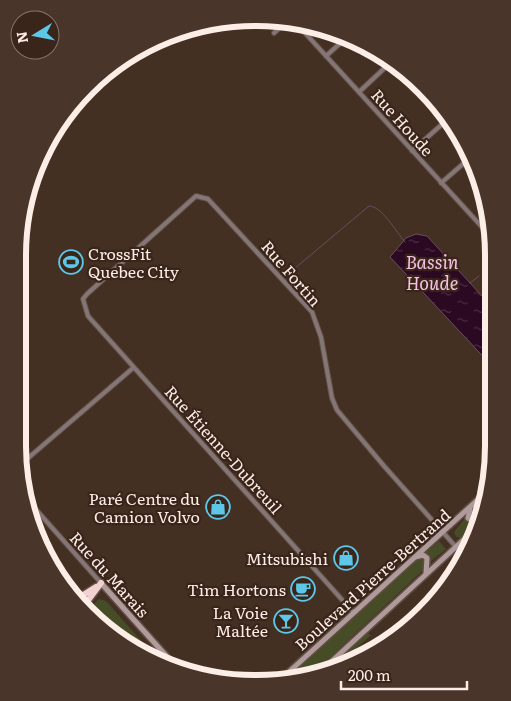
<svg xmlns="http://www.w3.org/2000/svg" width="511" height="701" viewBox="0 0 511 701" font-family="Literata,serif">
  <style>
    .green { fill: #464d26 }
    .water { fill: url(#water-ripples); stroke: #6a4e5e }
    .lines { fill: none; stroke-linecap: round; stroke-linejoin: round }
    .stream { stroke: #6a4e5e; stroke-width: 1 }
    .street-casing { stroke: #614e42; stroke-width: 6 }
    .secondary-casing { stroke: #614e42; stroke-width: 8 }
    .highway-casing { stroke: #614e42; stroke-width: 9 }
    .street { stroke: #847677; stroke-width: 4 }
    .secondary { stroke: #b09b9c; stroke-width: 5 }
    .highway { stroke: #f2d1d3; stroke-width: 6 }
    .labels { text-anchor: middle; dominant-baseline: central; stroke-width: 4.5; stroke-linejoin: round; paint-order: stroke }
    .street-label { font-size: 16px; fill: #fceee6; stroke: #3a251a }
    .poi-label { font-size: 16px; fill: #fceee6; stroke: #3a251a; text-anchor: end }
    .water-label { font-size: 18px; font-style: italic; fill: #f7c0e4; stroke: #3a251a }
    .rim { fill: none; stroke: #fceee6; stroke-width: 6 }
  </style>
  <defs>
    <pattern id="water-ripples" width="26" height="14" patternUnits="userSpaceOnUse" patternTransform="scale(1.25)"><rect width="26" height="14" fill="#2c0923"/><path d="M2 4q2-2 4 0t4 0M15 11q2-2 4 0t4 0" fill="none" stroke="#4c2d43"/></pattern>
  </defs>
  <rect width="100%" height="100%" fill="#442f23"/>
  <g class="green">
    <path d="M467 516 468 521 473 527 463 537H456L454 532Z"/>
    <path d="M439 541 446 549 431 561 424 554Z"/>
    <path d="M421 559 425 562 421 572 311 675 287 681 300 667 415 562Z"/>
    <path d="M99 599 106 601 160 662 150 659 99 625 87 611Z"/>
    <path d="M367 632 373 638 370 636 333 669 329 670V667L365 636Z"/>
  </g>
  <path class="water" d="M416 234 427 236 492 307V366L390 257 406 238Z"/>
  <g class="lines">
    <g class="stream">
      <path d="M288 274 369 206C382 206 396 232 405 242"/>
      <path d="M470 283 479 276"/>
    </g>
    <g class="street-casing">
      <g id="street">
        <path d="M296 23 492 238"/>
        <path d="M274 33 288 20"/>
        <path d="M326 56 345 39"/>
        <path d="M398 70 445 121"/>
        <path d="M359 92 390 63"/>
        <path d="M412 151 449 118"/>
        <path d="M441 183 471 157"/>
        <path d="M20 465 133 368"/>
        <path d="M24 496 101 583"/>
        <path d="M353 612 88 316 83 299 87 294 196 196 208 199 312 312 321 337 332 398 337 410 384 466 464 556"/>
      </g>
    </g>
    <g class="secondary-casing">
      <g id="secondary">
        <path d="M470 509 468 518 475 522"/>
        <path d="M415 557 423 555 427 558 426 574"/>
        <path d="M101 583 177 668"/>
        <path d="M319 673 472 532"/>
        <path d="M279 681 483 495"/>
      </g>
    </g>
    <g class="highway-casing">
      <g id="highway">
        <path d="M77 599 96 587"/>
        <path d="M83 607 101 583"/>
      </g>
    </g>
    <use href="#street" class="street"/>
    <use href="#secondary" class="secondary"/>
    <use href="#highway" class="highway"/>
  </g>
  <defs>
    <g id="stadium-ring" transform="scale(1.25)"><circle r="9.5" fill="#3a251a" stroke="#5dc7e8" stroke-width="1.5"/><path d="M0-5a6.5 5 0 1 0 0 10a6.5 5 0 1 0 0-10ZM-3.5-1.8h7v3.6h-7Z" fill="#5dc7e8"/></g>
    <g id="shop-ring" transform="scale(1.25)"><circle r="9.5" fill="#3a251a" stroke="#5dc7e8" stroke-width="1.5"/><path d="M-5-2.5h2.3a2.7 3.5 0 0 1 5.4 0H5L5.5 6h-11ZM-1.5-2.5h3a1.5 2.3 0 0 0-3 0Z" fill="#5dc7e8"/></g>
    <g id="cafe-ring" transform="scale(1.25)"><circle r="9.5" fill="#3a251a" stroke="#5dc7e8" stroke-width="1.5"/><path d="M-5.5-4.5H6V0H3Q3 3.5 0 3.5H-2.5Q-5.5 3.5-5.5 0ZM3-3.2v2h1.7v-2ZM-6 4.5H4V6H-6Z" fill="#5dc7e8"/></g>
    <g id="bar-ring" transform="scale(1.25)"><circle r="9.5" fill="#3a251a" stroke="#5dc7e8" stroke-width="1.5"/><path d="M-6-5H6L.8 .8V4.5H3.5V6h-7V4.5H-.8V.8Z" fill="#5dc7e8"/></g>
  </defs>
  <g fill-rule="evenodd">
    <use href="#stadium-ring" x="71" y="262"/>
    <use href="#shop-ring" x="218" y="507"/>
    <use href="#shop-ring" x="346" y="558"/>
    <use href="#cafe-ring" x="303" y="589"/>
    <use href="#bar-ring" x="286" y="621"/>
  </g>
  <g class="labels">
    <g class="street-label">
      <text transform="translate(403 122) rotate(48)">Rue Houde</text>
      <text transform="translate(292 273) rotate(49)">Rue Fortin</text>
      <text transform="translate(224 449) rotate(48)">Rue Étienne-Dubreuil</text>
      <text transform="translate(110 574) rotate(48)">Rue du Marais</text>
      <text transform="translate(372 579) rotate(-42)">Boulevard Pierre-Bertrand</text>
    </g>
    <g class="poi-label">
      <text x="88" y="253" text-anchor="start">CrossFit<tspan x="88" dy="18">Quebec City</tspan></text>
      <text x="200" y="498">Paré Centre du<tspan x="200" dy="18">Camion Volvo</tspan></text>
      <text x="328" y="558">Mitsubishi</text>
      <text x="286" y="589">Tim Hortons</text>
      <text x="268" y="612">La Voie<tspan x="268" dy="18">Maltée</tspan></text>
    </g>
    <g class="water-label">
      <text x="432" y="261">Bassin<tspan x="432" dy="21">Houde</tspan></text>
    </g>
  </g>
  <path d="M0 0H511V701H0ZM255 26H256A229 229 0 0 1 485 255V446A229 229 0 0 1 256 675H255A229 229 0 0 1 26 446V255A229 229 0 0 1 255 26Z" fill="#4a352a" fill-rule="evenodd"/>
  <path class="rim" d="M255 26H256A229 229 0 0 1 485 255V446A229 229 0 0 1 256 675H255A229 229 0 0 1 26 446V255A229 229 0 0 1 255 26Z"/>
  <g transform="translate(35 35) rotate(260)"><circle r="24" fill="#3a251a" stroke="#88756c"/>
  <path d="M0-4L9 19L0 12L-9 19Z" fill="#5dc7e8"/>
  <text y="-8" font-size="14" font-weight="bold" text-anchor="middle" fill="#fceee6">N</text>
  </g>
  <path d="M341 681v8h126v-8" fill="none" stroke="#fceee6" stroke-width="2.5"/>
  <text x="348" y="681" font-size="15" fill="#fceee6" stroke="#3a251a" stroke-width="4" paint-order="stroke">200 m</text>
</svg>
